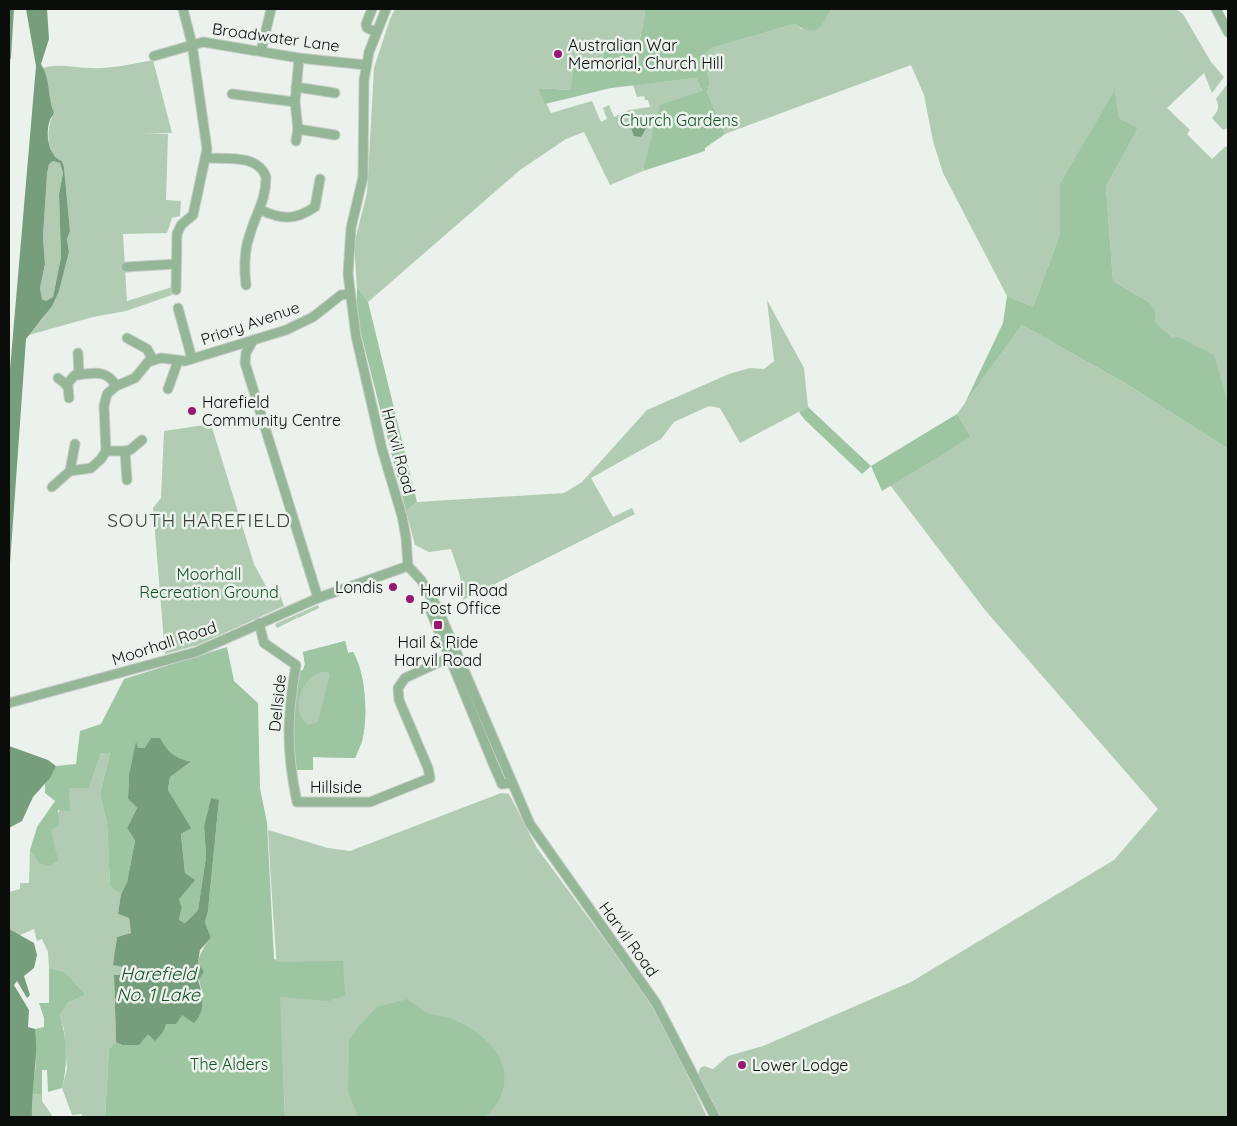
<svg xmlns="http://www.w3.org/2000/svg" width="1237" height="1126" viewBox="0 0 1237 1126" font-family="Quicksand,sans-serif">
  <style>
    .green { fill: #b1ccb3 }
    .forest { fill: #9dc5a1; fill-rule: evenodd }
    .water { fill: #779e7c; fill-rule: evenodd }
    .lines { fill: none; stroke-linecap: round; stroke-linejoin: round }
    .minor-casing { stroke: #c6cdc7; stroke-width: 11 }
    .minor { stroke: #95b798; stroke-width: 9 }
    .poi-dot { fill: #971870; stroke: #eaf2eb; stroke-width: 2 }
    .labels { text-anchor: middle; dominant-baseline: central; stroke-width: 5; stroke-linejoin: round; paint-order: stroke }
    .street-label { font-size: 16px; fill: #0a0d0a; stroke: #eaf2eb }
    .poi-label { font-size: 16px; fill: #0a0d0a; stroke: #eaf2eb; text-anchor: start }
    .park-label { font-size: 16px; fill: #155123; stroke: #eaf2eb }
    .water-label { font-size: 18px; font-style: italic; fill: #155124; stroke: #eaf2eb }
    .quarter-label { font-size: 19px; letter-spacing: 1px; fill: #3b413b; stroke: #eaf2eb }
  </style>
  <rect width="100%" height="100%" fill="#eaf2eb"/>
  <g class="green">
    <path d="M395 9H644L645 13 639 43 604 49 603 64 571 90 539 88 551 113 592 101 601 122 607 119 603 108 609 105 614 117 629 110 650 107 648 100H645L644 96 637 97 633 85 696 78 722 137 642 169 643 171 610 185 584 132 566 139 520 170 368 302 357 287 354 244 367 193 374 68 390 19Z"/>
    <path d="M831 9H1176L1183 14 1211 62 1224 77 1212 93 1204 73 1167 108 1190 130 1187 134 1212 159 1226 146 1228 148V403L1221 383 1155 321V309L1149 302 1113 281 1106 187 1138 128 1119 118 1115 91 1060 183V234L1033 307 1007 296 943 173 933 141 924 95 911 65 725 134 707 92 710 83 703 56 712 48 794 24 802 29 826 16Z"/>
    <path d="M153 60 172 133 143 134H168L166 200 181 201 180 216 172 218 167 233 123 234 127 301 169 288 173 287 172 295 126 311 93 317 29 335 43 318 59 291 69 252 67 239 70 231 64 167 62 161C45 154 46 127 54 113 47 97 50 83 43 68 58 63 75 68 90 68 111 69 132 64 153 60Z"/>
    <path d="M1228 83V128L1223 130 1212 118C1218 111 1220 108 1216 99Z"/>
    <path d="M53 161 60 163 63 173 59 194 61 257 53 297 46 301 42 299 40 288 45 264 43 237 47 174 49 164Z"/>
    <path d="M767 300 804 368 808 407 740 443 720 408 709 406 674 422 661 439 591 478 613 517 632 508 635 514 463 600 460 576 451 549 429 552 415 545 406 511 417 502 564 493 582 482 647 410 729 374 750 368 764 369 774 361Z"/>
    <path d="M1022 325 1130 386 1228 449V1117H718L698 1076 700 1068 704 1066 713 1069 728 1056 763 1046 911 982 1114 860 1158 809 985 610 890 485 971 437 957 414Z"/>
    <path d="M211 424 254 564 268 590 277 586 284 606 198 645 165 654 153 508 161 498 164 431Z"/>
    <path d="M318 605 319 608 298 618 296 616 297 618 277 628 275 624Z"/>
    <path d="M345 641 348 653 353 652C365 671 368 713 363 736 362 743 358 751 355 758L313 757V770L291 740 299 671 303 670 305 664 303 652Z"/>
    <path d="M101 753H110L100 794 107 823 110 885 121 894 118 914 129 918 131 933 117 937 114 965 124 967 120 975 114 976 116 1042 109 1049 105 1117H82V1114L72 1115 62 1088 67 1069 64 1029 60 1015 69 1002 86 995 65 972 49 968 48 952 42 939 37 941 34 929 18 936 9 929V892L20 889V883H29L30 850 36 854 51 830 69 788H89Z"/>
    <path d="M501 793 509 794 537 848 646 996 675 1048 707 1117H285C282 1021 273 926 268 830L328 848 350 851Z"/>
    <path d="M32 1094 42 1095V1101L53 1117H32Z"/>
  </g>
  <g class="forest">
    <path d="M644 9H831C820 28 818 38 794 24L712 48 703 56 710 83 707 92 725 134 705 148V151L643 171 660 105 702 91 696 78 611 88 545 104 538 88 571 90 574 63 603 64 604 49 639 43 645 13Z"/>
    <path d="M1115 90 1119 118 1138 128 1106 187 1113 281 1149 302 1155 309V321L1173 338 1178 337 1214 355 1228 403V449L1130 386 1022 325 965 403 1003 323 1007 296 1033 307 1060 234V183Z"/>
    <path d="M357 287 368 302 417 502 406 511 354 306 357 300Z"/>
    <path d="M808 407 871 466 957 414 971 437 882 491 871 466 862 474 805 420 799 412Z"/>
    <path d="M345 641 348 653 353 652C365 671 368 713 363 736 362 743 358 751 355 758L313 757V770H296L291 740 299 671 303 670 305 664 303 652ZM328 672 330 674 318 722 309 725C287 714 303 669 328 672Z"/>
    <path d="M227 647 234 681 258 703 260 788 267 823 274 959 281 962 343 961 345 996 328 1001 280 997 285 1117H105L109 1049 116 1042 122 1045C152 1032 178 1017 204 996 195 973 194 957 211 938L205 922 208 911 219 800 211 799 204 826 206 857 198 910 185 923 179 920 182 907 179 899 185 873 181 834 190 828 168 790 170 777 190 763 176 759 165 748H138L136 744 129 774 128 799 137 808 127 828 135 841 127 882 121 894 110 886 107 823 100 794 110 753H101L89 788H69L70 811 58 810 59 825 51 830 58 861 49 866 39 863 30 850 37 827 55 801 45 793V784L56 766 76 764 80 731 101 724 124 679Z"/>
    <path d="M49 968 65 972 86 995 69 1002 60 1015C67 1039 68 1064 62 1088L48 1092 47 1070H42V1095L32 1094 36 1065 35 1029 44 1027V1018L39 1003H49Z"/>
    <path d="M408 999C414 1003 420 1010 427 1013 434 1015 442 1016 450 1018 477 1029 509 1052 504 1085 501 1098 495 1110 484 1117H358L348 1092 349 1041 359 1026 377 1007Z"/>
  </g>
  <g class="water">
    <path d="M9 9H14L11 58 9 62Z"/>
    <path d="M26 9H47L49 39 41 64C51 80 47 96 54 113 53 116 51 117 50 120 45 133 48 156 62 161L64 167 70 231 67 239 69 252 59 291 52 306 26 339 9 578V381L36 66ZM53 161 60 163 63 173 59 194 61 257 53 297 46 301 42 299 40 288 45 264 43 237 47 174 49 164Z"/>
    <path d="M643 122 648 125 641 137 634 136 631 128Z"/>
    <path d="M151 738H160C168 753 175 758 191 762L170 777 168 790 191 828 181 834 185 873 195 880 179 899 182 907 179 920 185 923 198 910 206 857 204 826 211 798 219 800 208 911 205 922 211 938 200 950 198 963 204 972 198 980C203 995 206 1011 194 1023L182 1015 176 1024H166L163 1032 155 1041 148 1034 139 1045H122L116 1042 114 975H120L123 967 113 965 117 937 131 933 129 918 118 914 121 894 127 882 135 841 127 828 137 808 128 799 129 774 136 742 138 748H145Z"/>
    <path d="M9 746 48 760 56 766 50 778 33 797 22 821 9 828Z"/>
    <path d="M9 929 34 943 37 955 34 968 24 976 30 995 27 998 17 981 14 985 29 1010 28 1027 35 1029C39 1059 31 1087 32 1117H9Z"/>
  </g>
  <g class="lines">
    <g class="minor-casing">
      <g id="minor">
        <path d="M372 9 366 24 367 28 376 32"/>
        <path d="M386 9 369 52 364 80 363 177 351 228 348 274 356 336 382 449 402 516 406 538 408 566 421 580 437 607 530 824 656 1003 715 1117"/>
        <path d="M1216 9 1228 32"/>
        <path d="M261 51 271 9"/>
        <path d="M154 56 203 42 299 58 366 65"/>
        <path d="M296 87 335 93"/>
        <path d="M232 94 295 102"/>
        <path d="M298 129 335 135"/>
        <path d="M296 141 298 129 295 102 299 58"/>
        <path d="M206 158C226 159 258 154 266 177 266 201 256 213 250 234 244 250 244 268 246 285"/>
        <path d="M261 210C282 220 296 220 315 207L320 179"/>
        <path d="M126 267 176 264"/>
        <path d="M176 290 177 234 181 225 193 215 207 149 192 44 183 9"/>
        <path d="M178 308 192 359"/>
        <path d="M127 338 147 349 153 360"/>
        <path d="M253 340 246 353 245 363 318 598"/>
        <path d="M78 353 79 375"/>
        <path d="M58 378 68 386 69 398"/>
        <path d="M66 385 75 375C93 374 106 368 116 386"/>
        <path d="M168 389 178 361"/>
        <path d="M106 451H125L127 480"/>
        <path d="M125 451 130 450 142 440"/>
        <path d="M70 471 75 444"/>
        <path d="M52 487 70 471 91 468 101 459 106 451 104 406 107 394 116 386 135 378 148 362 161 358 185 361 286 330 313 317 341 295 350 294"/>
        <path d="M437 607 431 612 492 761 502 784 512 783"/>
        <path d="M259 623 264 643 296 665C287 717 286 750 297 802H370L430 778 428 768 399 700 398 688 405 678 457 654"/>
        <path d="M9 703 196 652 318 598 408 566"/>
      </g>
    </g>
    <use href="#minor" class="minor"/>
  </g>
  <g class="poi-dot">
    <circle cx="558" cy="54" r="5"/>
    <circle cx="192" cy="411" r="5"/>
    <circle cx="393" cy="587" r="5"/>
    <circle cx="410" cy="599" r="5"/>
    <rect x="433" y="620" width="10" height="10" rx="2.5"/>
    <circle cx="742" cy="1065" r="5"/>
  </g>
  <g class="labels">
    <g class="street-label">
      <text transform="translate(276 37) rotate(8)">Broadwater Lane</text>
      <text transform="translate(250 323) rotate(-19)">Priory Avenue</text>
      <text transform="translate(399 451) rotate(75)">Harvil Road</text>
      <text transform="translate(164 643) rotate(-18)">Moorhall Road</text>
      <text transform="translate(277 703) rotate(-84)">Dellside</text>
      <text x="336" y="787">Hillside</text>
      <text transform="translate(629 939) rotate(54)">Harvil Road</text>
    </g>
    <g class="poi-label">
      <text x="568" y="45">Australian War<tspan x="568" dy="18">Memorial, Church Hill</tspan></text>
      <text x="202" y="402">Harefield<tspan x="202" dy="18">Community Centre</tspan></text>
      <text x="383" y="587" text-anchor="end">Londis</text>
      <text x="420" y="590">Harvil Road<tspan x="420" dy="18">Post Office</tspan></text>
      <text x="438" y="642" text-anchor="middle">Hail &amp; Ride<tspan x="438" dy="18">Harvil Road</tspan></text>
      <text x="752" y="1065">Lower Lodge</text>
    </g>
    <g class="park-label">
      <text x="679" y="120">Church Gardens</text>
      <text x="209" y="574">Moorhall<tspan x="209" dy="18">Recreation Ground</tspan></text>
      <text x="229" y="1064">The Alders</text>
    </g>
    <g class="water-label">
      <text x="158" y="973">Harefield<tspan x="158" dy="21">No. 1 Lake</tspan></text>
    </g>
    <g class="quarter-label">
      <text x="199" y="520">SOUTH HAREFIELD</text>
    </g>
  </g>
  <rect width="1237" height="1126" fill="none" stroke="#0a0d0a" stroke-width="20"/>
</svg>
